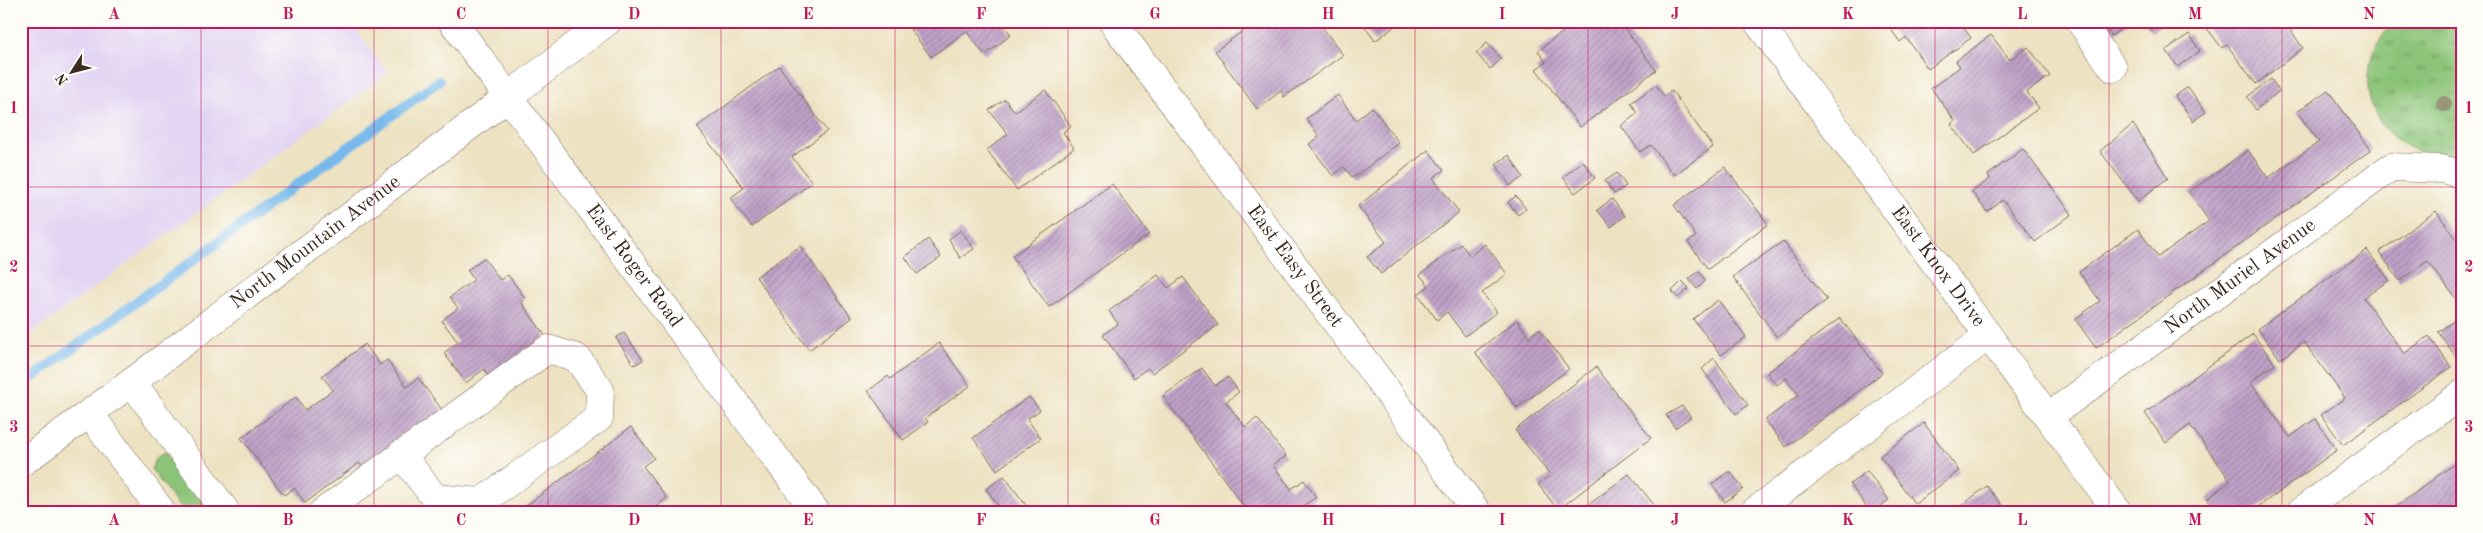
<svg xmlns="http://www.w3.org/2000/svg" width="2483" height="533" viewBox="0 0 2483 533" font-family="'Old Standard TT',serif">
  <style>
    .built { fill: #e2d4f3 }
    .grass { fill: #8bc478; stroke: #63774b }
    .park { fill: url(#park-tufts); stroke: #63774b }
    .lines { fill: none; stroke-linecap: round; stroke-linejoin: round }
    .stream { stroke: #77b9ec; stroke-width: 10 }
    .building { fill: url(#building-hatch) }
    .minor-casing { stroke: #796a57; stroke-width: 29 }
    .minor { stroke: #fff; stroke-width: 28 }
    .tree { fill: #989676 }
    .grid { fill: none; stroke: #c2185b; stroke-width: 1; stroke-opacity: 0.55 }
    .labels { text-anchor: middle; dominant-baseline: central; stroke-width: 4; stroke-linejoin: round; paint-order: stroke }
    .street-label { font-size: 20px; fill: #3b2a1e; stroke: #fdfcf7 }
    .neatline { fill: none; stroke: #c2185b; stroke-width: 2 }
    .grid-label { font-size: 16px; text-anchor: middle; font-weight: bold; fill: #c2185b }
  </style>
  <defs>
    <pattern id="park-tufts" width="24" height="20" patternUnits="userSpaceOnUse" patternTransform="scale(1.25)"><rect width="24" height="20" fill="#8bc478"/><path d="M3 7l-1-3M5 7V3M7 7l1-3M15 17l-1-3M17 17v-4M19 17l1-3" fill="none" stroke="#739f62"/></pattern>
    <pattern id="building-hatch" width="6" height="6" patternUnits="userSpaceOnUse" patternTransform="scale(1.25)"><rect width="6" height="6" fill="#bfa1c8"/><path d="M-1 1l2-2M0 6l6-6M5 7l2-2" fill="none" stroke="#9c83a2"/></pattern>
  </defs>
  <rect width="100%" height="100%" fill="#fdfcf7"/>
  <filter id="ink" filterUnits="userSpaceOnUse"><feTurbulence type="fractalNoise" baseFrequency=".02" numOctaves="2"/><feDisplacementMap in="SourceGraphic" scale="10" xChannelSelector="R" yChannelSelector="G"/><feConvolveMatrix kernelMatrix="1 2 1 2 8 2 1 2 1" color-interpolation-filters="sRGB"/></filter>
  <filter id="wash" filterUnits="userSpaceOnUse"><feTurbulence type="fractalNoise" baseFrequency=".0096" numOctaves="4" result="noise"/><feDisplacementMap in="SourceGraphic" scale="20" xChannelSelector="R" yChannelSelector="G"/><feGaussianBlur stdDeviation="1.12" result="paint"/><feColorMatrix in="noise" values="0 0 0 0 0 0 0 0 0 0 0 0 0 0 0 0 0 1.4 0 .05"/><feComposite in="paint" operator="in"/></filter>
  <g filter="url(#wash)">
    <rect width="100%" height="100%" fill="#ede2c1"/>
    <path class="built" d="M21 21H350L388 73 21 341Z"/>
    <path class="grass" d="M165 452 211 512H183L151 469 156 458Z"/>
    <path class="park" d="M2394 21H2462V157C2381 165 2336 81 2394 21Z"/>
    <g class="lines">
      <path class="stream" d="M21 386 439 81"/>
    </g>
    <g id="blocks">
      <g class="building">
        <path d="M904 21H1001L1011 35 985 55 966 31 931 57Z"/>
        <path d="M1257 21H1318L1343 55 1284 97 1281 91 1257 109 1215 51Z"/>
        <path d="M1361 21H1402L1375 41Z"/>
        <path d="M1540 21H1559L1547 30Z"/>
        <path d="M1577 21H1619L1656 70 1580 127 1536 69 1546 62 1538 51Z"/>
        <path d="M1885 21H1959L1971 38 1928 69 1906 37 1900 42Z"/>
        <path d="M2101 21H2131L2112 36Z"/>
        <path d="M2145 21H2165L2152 32Z"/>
        <path d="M2213 21H2284L2303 48 2256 84 2227 45 2222 48 2206 27Z"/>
        <path d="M2189 34 2200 51 2178 67 2166 50Z"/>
        <path d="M1991 35 2010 60 2028 47 2050 76 2027 92 2039 108 1974 155 1951 124 1955 121 1931 88 1960 67 1956 61Z"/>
        <path d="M1487 43 1501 59 1490 69 1476 53Z"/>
        <path d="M779 66 827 131 792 157 812 182 752 227 730 198 744 188 697 127Z"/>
        <path d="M2271 79 2279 91 2256 110 2247 97Z"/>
        <path d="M1656 85 1664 96 1672 91 1713 147 1674 175 1651 145 1640 152 1621 126 1638 113 1631 103Z"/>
        <path d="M2188 87 2206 112 2193 121 2175 96Z"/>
        <path d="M1045 90 1071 126 1063 132 1074 148 1017 190 987 150 1008 134 989 110 1005 99 1015 112Z"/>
        <path d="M2328 90 2371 150 2096 348 2075 319 2100 301 2079 272 2138 229 2158 257 2209 221 2189 192 2248 150 2268 178 2319 142 2297 112Z"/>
        <path d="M1338 95 1356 120 1372 107 1399 143 1353 178 1344 167 1333 176 1309 144 1319 136 1306 119Z"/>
        <path d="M2133 124 2168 178 2138 201 2100 151Z"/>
        <path d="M2023 149 2072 214 2035 242 2003 200 1987 212 1972 192 1990 179 1988 175Z"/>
        <path d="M1428 150 1444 170 1433 178 1459 212 1381 274 1367 257 1386 242 1358 206Z"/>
        <path d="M1509 155 1523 177 1510 186 1496 164Z"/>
        <path d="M1583 161 1595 178 1575 193 1563 177Z"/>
        <path d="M1725 167 1768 224 1708 269 1688 242 1696 236 1674 205Z"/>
        <path d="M1617 173 1626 186 1614 194 1605 181Z"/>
        <path d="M1112 184 1149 234 1049 307 1012 256Z"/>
        <path d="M1516 196 1526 209 1518 215 1508 202Z"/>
        <path d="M1612 199 1625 216 1611 227 1597 210Z"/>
        <path d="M2436 211 2462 246V307L2428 261 2400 281 2379 252Z"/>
        <path d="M961 230 974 249 960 258 949 239Z"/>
        <path d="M928 239 941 257 917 274 905 257Z"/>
        <path d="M1783 241 1827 300 1777 337 1733 277Z"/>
        <path d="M1461 244 1470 256 1485 244 1507 274 1482 293 1497 312 1465 336 1447 312 1437 320 1418 294 1429 286 1420 275Z"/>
        <path d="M800 246 852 318 809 350 756 277Z"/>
        <path d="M2367 250 2389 280 2364 298 2404 354 2429 336 2451 367 2343 445 2321 415 2345 398 2304 342 2280 359 2258 329Z"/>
        <path d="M484 258 500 280 508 275 525 298 521 302 546 337 490 378 484 369 466 383 444 353 458 342 442 321 458 308 450 297 474 280 467 270Z"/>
        <path d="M1699 271 1705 281 1697 289 1689 279Z"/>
        <path d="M1158 275 1168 288 1183 277 1218 325 1152 373 1148 368 1134 378 1103 335 1118 324 1109 311Z"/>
        <path d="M1682 281 1689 288 1678 298 1672 291Z"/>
        <path d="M1718 300 1746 337 1721 355 1693 319Z"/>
        <path d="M2462 315V358L2459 361 2438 332Z"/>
        <path d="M1840 318 1882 373 1786 447 1765 420 1799 395 1786 378 1777 385 1767 373Z"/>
        <path d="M1517 320 1529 337 1539 329 1569 369 1517 408 1475 352Z"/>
        <path d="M624 333 643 360 634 365 616 338Z"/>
        <path d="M2253 334 2275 364 2250 382 2290 437 2315 419 2337 450 2251 512H2217L2207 499 2231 481 2190 425 2166 443 2145 413Z"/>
        <path d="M939 343 970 386 925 418 928 422 903 440 868 391 888 376 890 379Z"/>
        <path d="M365 344 380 365 387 360 407 387 418 378 443 411 364 469 359 463 305 503 294 488 284 495 241 438 296 397 305 410 333 390 322 376Z"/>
        <path d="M1714 358 1748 405 1736 414 1702 369Z"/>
        <path d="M1596 367 1651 438 1558 510 1538 484 1550 475 1515 430Z"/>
        <path d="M1202 368 1215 386 1228 377 1239 392 1226 402 1245 427 1257 418 1286 456 1273 465 1291 489 1304 480 1316 497 1303 506 1308 512H1248L1163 396Z"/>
        <path d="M1029 397 1040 410 1027 419 1041 438 997 470 973 438Z"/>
        <path d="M1682 406 1691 417 1675 428 1666 415Z"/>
        <path d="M1924 423 1959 471 1915 504 1880 456Z"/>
        <path d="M631 427 654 458 643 466 667 498 649 512H518Z"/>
        <path d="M2462 458V512H2389Z"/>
        <path d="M1730 471 1743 489 1725 502 1712 484Z"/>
        <path d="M1867 471 1889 500 1873 512H1870L1850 484Z"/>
        <path d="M1629 474 1660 512H1579Z"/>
        <path d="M1004 476 1031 512H988L998 505 986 489Z"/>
        <path d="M1987 486 2007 512H1953Z"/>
        <path d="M387 506 414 511V512H386Z"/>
      </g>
    </g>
  </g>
  <g filter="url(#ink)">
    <use href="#blocks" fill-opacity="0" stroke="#796a57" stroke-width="1"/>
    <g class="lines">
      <g class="minor-casing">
        <g id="minor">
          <path id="s1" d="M452 21 816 512"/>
          <path id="s2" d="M1112 21 1477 512"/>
          <path id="s3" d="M1757 21 2118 512"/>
          <path d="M2080 21 2113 68"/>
          <path d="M132 382 226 512"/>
          <path d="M90 414 162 512"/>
          <path id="s4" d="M2048 417 2391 167 2441 169 2462 174"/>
          <path id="s5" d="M21 463 132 382 608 21"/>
          <path d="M323 512 548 349 577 358 600 390 599 418 481 502 435 498 401 454"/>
          <path d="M1754 512 1988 336"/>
          <path d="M2300 512 2462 394"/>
        </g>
      </g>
      <use href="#minor" class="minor"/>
    </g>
    <circle class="tree" cx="2444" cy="104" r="8"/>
  </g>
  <path class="grid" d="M201 21V512M374 21V512M548 21V512M721 21V512M895 21V512M1068 21V512M1242 21V512M1415 21V512M1588 21V512M1762 21V512M1935 21V512M2109 21V512M2282 21V512M21 187H2462M21 346H2462"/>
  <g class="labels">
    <g class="street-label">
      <text stroke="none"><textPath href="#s5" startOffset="368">North Mountain Avenue</textPath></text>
      <text stroke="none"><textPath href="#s1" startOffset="305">East Roger Road</textPath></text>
      <text stroke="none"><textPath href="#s2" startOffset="306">East Easy Street</textPath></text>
      <text stroke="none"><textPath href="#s3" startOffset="305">East Knox Drive</textPath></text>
      <text stroke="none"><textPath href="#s4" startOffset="238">North Muriel Avenue</textPath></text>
    </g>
  </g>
  <rect width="2483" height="533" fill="none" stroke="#fdfcf7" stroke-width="55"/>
  <g transform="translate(72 72) rotate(234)" stroke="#fdfcf7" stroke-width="4" paint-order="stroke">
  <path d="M0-4L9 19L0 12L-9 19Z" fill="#3b2a1e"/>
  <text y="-8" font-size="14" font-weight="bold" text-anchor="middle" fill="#3b2a1e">N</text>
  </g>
  <rect x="28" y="28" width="2428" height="478" class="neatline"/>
  <g class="grid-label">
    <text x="114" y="19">A</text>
    <text x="288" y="19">B</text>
    <text x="461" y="19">C</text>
    <text x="634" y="19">D</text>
    <text x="808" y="19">E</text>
    <text x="981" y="19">F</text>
    <text x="1155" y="19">G</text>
    <text x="1328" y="19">H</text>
    <text x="1502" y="19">I</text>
    <text x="1675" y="19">J</text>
    <text x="1848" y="19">K</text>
    <text x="2022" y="19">L</text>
    <text x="2195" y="19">M</text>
    <text x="2369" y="19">N</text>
    <text x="14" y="113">1</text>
    <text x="2469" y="113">1</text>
    <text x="14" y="272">2</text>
    <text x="2469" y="272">2</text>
    <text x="14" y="432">3</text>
    <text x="2469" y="432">3</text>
    <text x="114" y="525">A</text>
    <text x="288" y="525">B</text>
    <text x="461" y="525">C</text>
    <text x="634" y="525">D</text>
    <text x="808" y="525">E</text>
    <text x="981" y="525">F</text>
    <text x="1155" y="525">G</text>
    <text x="1328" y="525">H</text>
    <text x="1502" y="525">I</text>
    <text x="1675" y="525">J</text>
    <text x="1848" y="525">K</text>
    <text x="2022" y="525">L</text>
    <text x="2195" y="525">M</text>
    <text x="2369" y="525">N</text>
  </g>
</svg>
